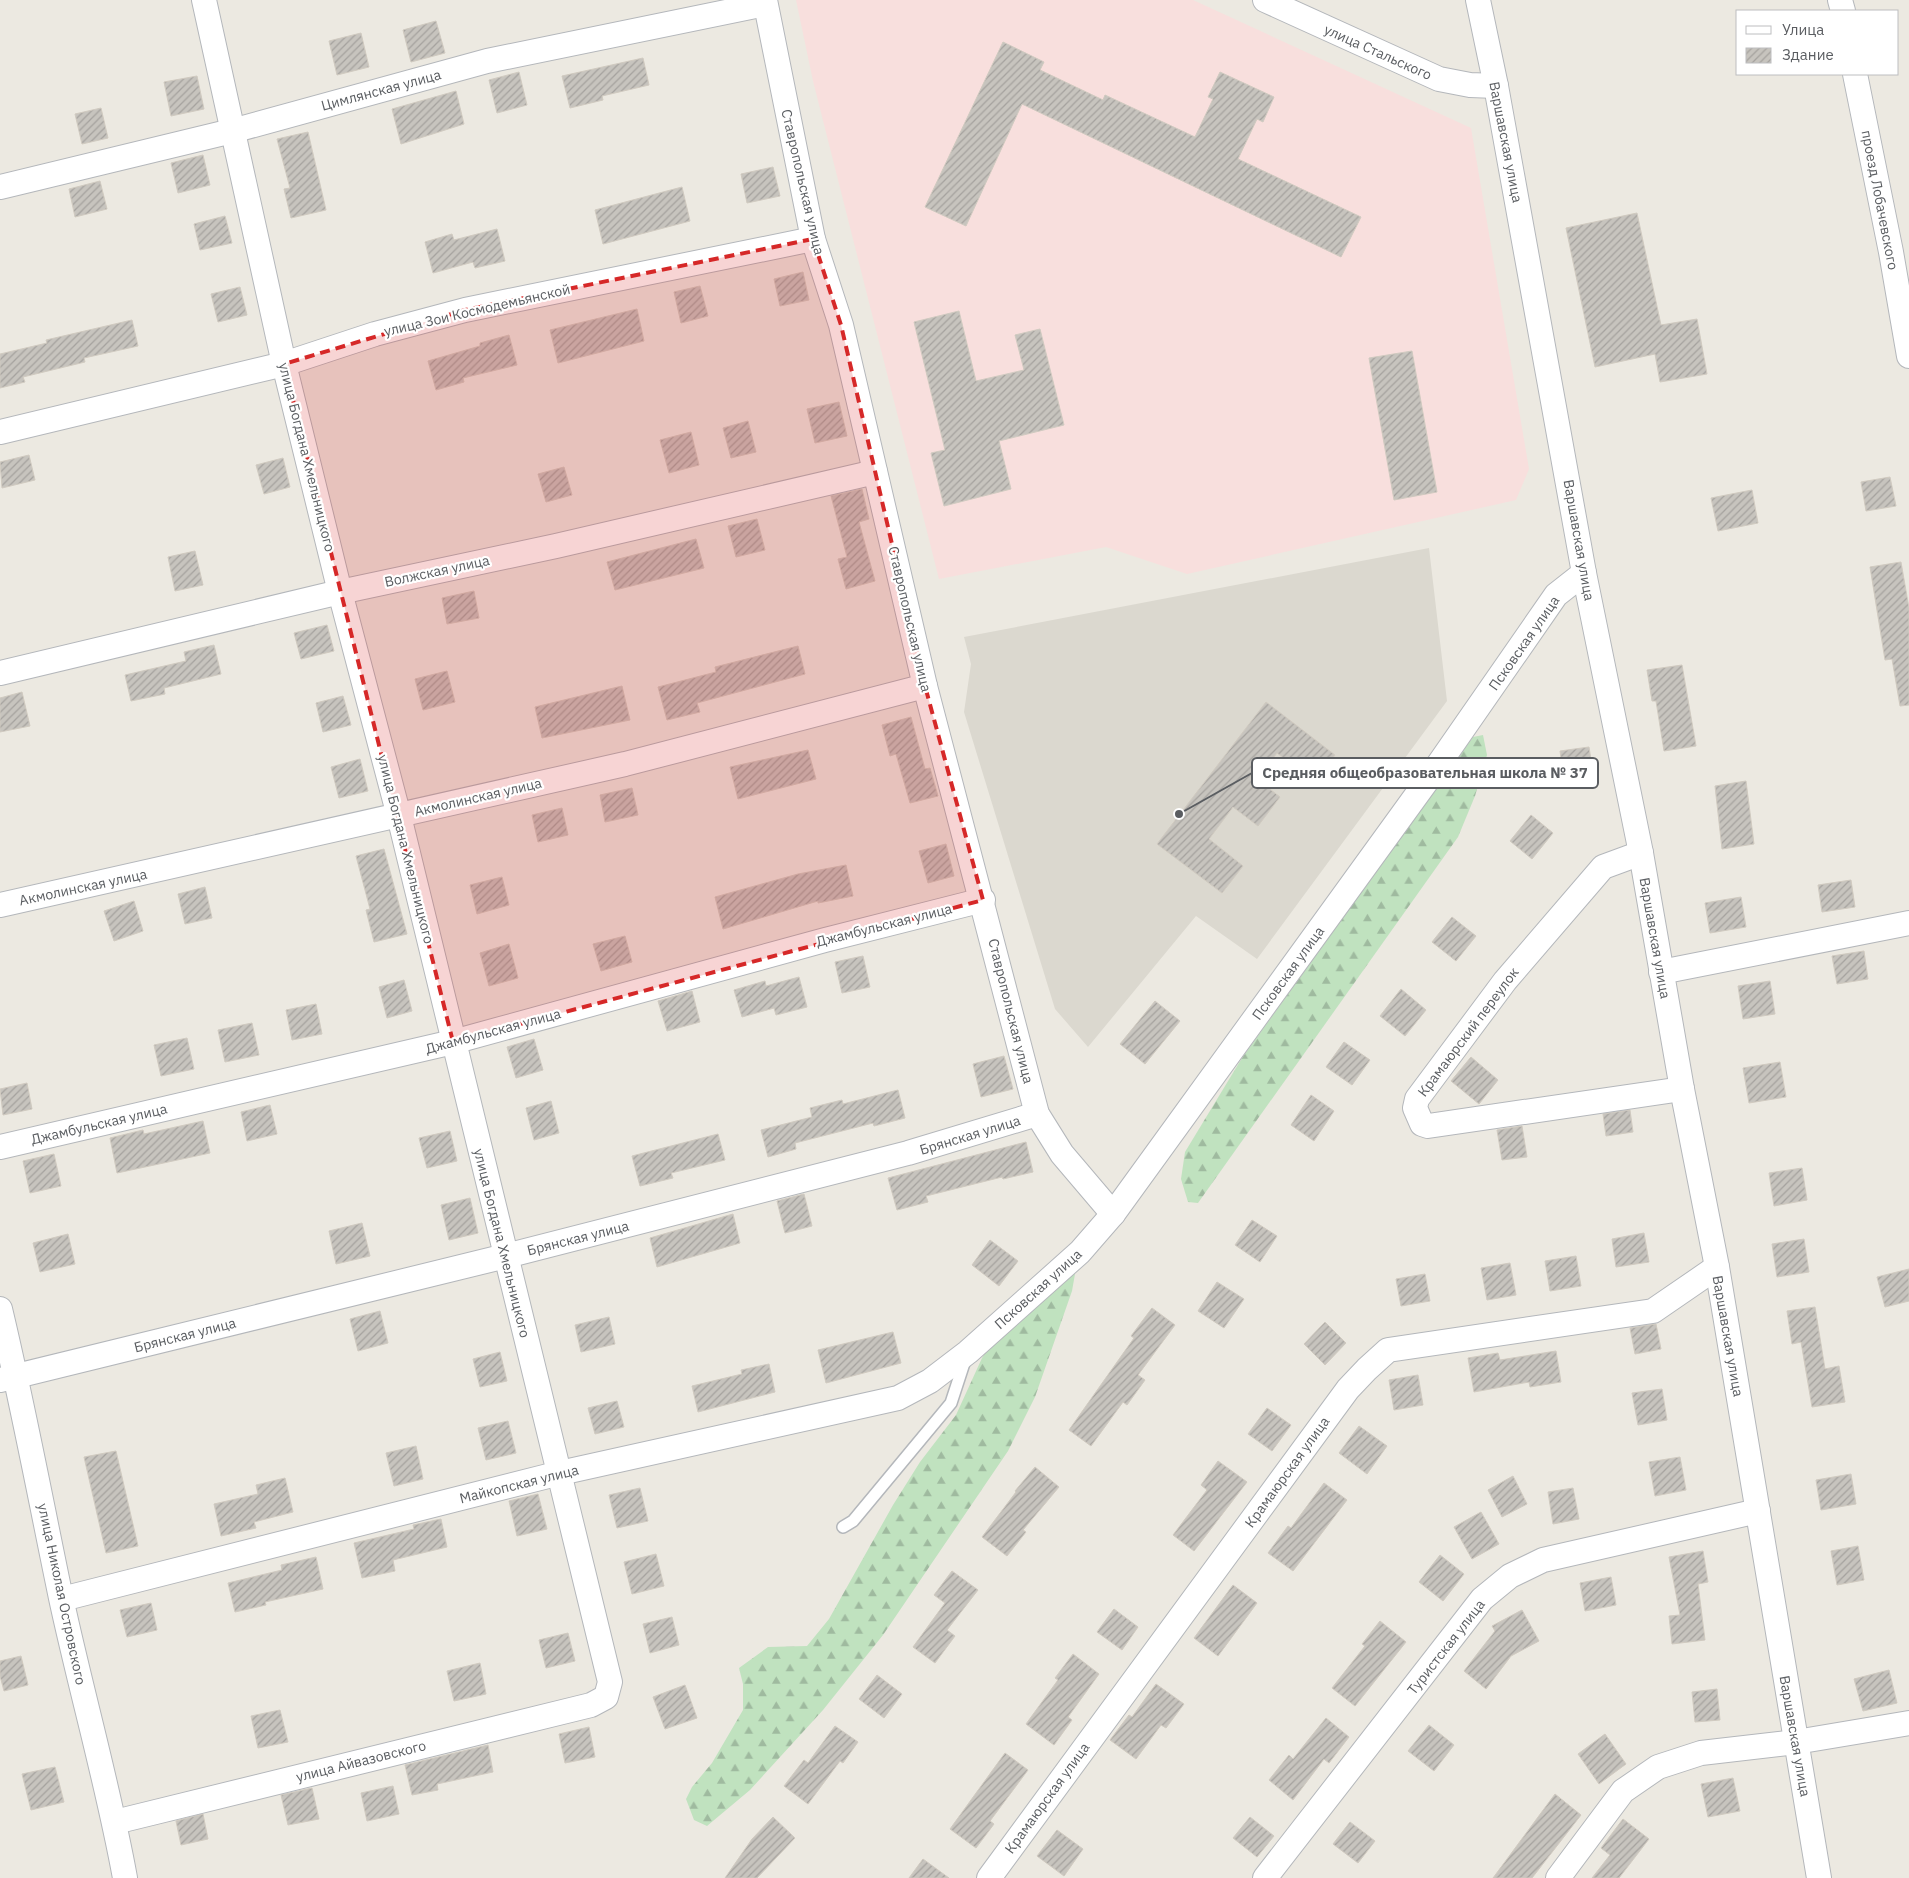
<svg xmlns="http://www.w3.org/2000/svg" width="1909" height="1878" viewBox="0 0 1909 1878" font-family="'IBM Plex Sans',sans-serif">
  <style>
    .education { fill: #dbd8cf }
    .medical { fill: #f8dfdd }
    .forest { fill: url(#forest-firs) }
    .building { fill: url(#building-hatch); stroke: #d0cac0 }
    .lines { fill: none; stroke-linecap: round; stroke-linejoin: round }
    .lane-casing { stroke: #b4b7bb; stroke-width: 14 }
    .street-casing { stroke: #b4b7bb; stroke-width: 26 }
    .lane { stroke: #fff; stroke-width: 11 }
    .street { stroke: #fff; stroke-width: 24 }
    .marked { fill: #d62828; fill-opacity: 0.2; stroke: #d62828; stroke-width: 4; stroke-dasharray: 10 6; stroke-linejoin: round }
    .labels { text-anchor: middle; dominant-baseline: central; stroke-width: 4.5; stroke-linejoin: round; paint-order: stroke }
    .street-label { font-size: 14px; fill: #5a5d61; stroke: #fff }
    .leader { fill: none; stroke: #5a5d61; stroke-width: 2 }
    .callout-dot { fill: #5a5d61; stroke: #fff; stroke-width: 2 }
    .callout { fill: #fff; stroke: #5a5d61; stroke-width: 2 }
    .callout-label { font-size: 15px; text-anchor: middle; font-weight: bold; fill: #5a5d61 }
  </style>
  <defs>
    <pattern id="forest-firs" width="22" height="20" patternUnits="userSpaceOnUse" patternTransform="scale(1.25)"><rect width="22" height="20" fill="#c0e2bf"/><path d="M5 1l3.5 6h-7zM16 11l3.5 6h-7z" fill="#9fba9f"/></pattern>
    <pattern id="building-hatch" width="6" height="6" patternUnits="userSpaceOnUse" patternTransform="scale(1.25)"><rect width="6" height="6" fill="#c7c4be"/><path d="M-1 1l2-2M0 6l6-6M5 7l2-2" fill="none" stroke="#a5a29e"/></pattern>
  </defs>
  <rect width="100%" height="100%" fill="#ece9e1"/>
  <path class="education" d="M1429 548 1447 701 1257 959 1196 916 1088 1047 1055 1009 964 712 971 664 964 637Z"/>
  <path class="medical" d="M796 0H1193L1471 128 1529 469 1516 500 1187 574 1106 547 939 579 813 81Z"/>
  <g class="forest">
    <path d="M1483 735 1487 755 1475 796 1458 837 1198 1203 1188 1202 1181 1179 1185 1152 1242 1058 1473 737Z"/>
    <path d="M1075 1274 1072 1291 1035 1397 1008 1451 883 1635 823 1710 750 1790 707 1826 694 1820 686 1799 692 1787 712 1763 743 1710V1684L739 1668 768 1647 807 1646 829 1619 893 1505 920 1462 956 1415 982 1358 993 1341 1067 1276Z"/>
  </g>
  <g class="building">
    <path d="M436 21 445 53 411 62 403 30Z"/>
    <path d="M361 33 369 67 337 75 329 41Z"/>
    <path d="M1003 42 1044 62 1040 70 1103 100 1105 95 1195 137 1213 99 1208 97 1220 72 1274 97 1263 122 1257 119 1238 159 1361 217 1341 257 1022 104 966 226 925 207Z"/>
    <path d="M643 58 649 85 602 96 603 100 570 108 562 76Z"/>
    <path d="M519 72 527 105 497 113 489 80Z"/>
    <path d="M197 76 204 109 171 116 164 82Z"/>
    <path d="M456 91 464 124 401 144 392 109Z"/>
    <path d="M101 108 108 138 82 144 75 114Z"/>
    <path d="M308 132 326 210 291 218 284 189 290 188 277 139Z"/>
    <path d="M203 155 210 185 178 193 171 163Z"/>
    <path d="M773 167 780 196 747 203 741 174Z"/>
    <path d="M100 181 107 209 75 217 69 189Z"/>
    <path d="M682 187 690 221 603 244 595 210Z"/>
    <path d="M1637 213 1661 325 1697 319 1707 374 1660 382 1655 354 1595 367 1566 228Z"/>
    <path d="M225 216 232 243 200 250 194 224Z"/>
    <path d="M497 229 505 261 475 268 473 262 433 273 425 242 452 234 454 240Z"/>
    <path d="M803 272 809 300 780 306 774 279Z"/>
    <path d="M700 286 708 316 681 323 674 292Z"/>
    <path d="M240 287 247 315 218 322 211 294Z"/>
    <path d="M637 309 644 341 558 363 550 330Z"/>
    <path d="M959 311 976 381 1024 370 1015 335 1040 329 1064 425 999 441 1011 489 944 506 931 453 945 450 914 322Z"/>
    <path d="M132 320 138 346 84 358 85 362 23 377 25 382 0 388V354L47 343 46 340Z"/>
    <path d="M509 335 517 365 463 378 464 382 436 390 428 361 480 346V343Z"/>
    <path d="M1412 351 1437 492 1394 500 1369 358Z"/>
    <path d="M839 402 847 436 815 443 807 409Z"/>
    <path d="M748 421 756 452 731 458 723 428Z"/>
    <path d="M691 432 699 465 669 473 660 440Z"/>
    <path d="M29 455 35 480 2 488 0 462Z"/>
    <path d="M283 458 290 487 264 494 256 465Z"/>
    <path d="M564 467 572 495 546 502 538 474Z"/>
    <path d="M1890 477 1896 506 1866 511 1861 482Z"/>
    <path d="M862 489 869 519 859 522 875 581 846 589 838 559 847 557 831 496Z"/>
    <path d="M1752 490 1758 523 1718 531 1711 498Z"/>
    <path d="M757 519 765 550 736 557 728 526Z"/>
    <path d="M696 539 704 568 615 590 607 562Z"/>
    <path d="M195 551 203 585 175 591 168 557Z"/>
    <path d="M1901 562 1909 608V705L1900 706 1892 659 1885 660 1870 567Z"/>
    <path d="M474 591 479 618 447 624 442 598Z"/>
    <path d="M327 625 334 651 301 659 294 633Z"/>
    <path d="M214 645 221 674 164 688 165 694 131 701 125 675 186 661 184 652Z"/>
    <path d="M798 646 805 674 697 703 700 712 667 720 658 687 716 672 715 667Z"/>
    <path d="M1682 665 1696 746 1664 751 1656 701H1652L1647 670Z"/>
    <path d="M447 671 455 702 423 710 415 679Z"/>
    <path d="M622 686 630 720 542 738 535 707Z"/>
    <path d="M22 692 30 726 0 732V698Z"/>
    <path d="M343 696 351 725 323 732 316 703Z"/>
    <path d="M1266 702 1335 755 1314 782 1277 753 1257 779 1280 797 1258 826 1233 807 1209 839 1243 866 1222 893 1157 844Z"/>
    <path d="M911 717 925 769 930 768 938 796 910 803 896 754 890 756 882 725Z"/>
    <path d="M1589 747 1593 773 1564 778 1560 751Z"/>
    <path d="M808 750 816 779 738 799 730 767Z"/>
    <path d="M360 759 368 791 339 798 331 767Z"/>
    <path d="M1746 781 1754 844 1722 849 1715 786Z"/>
    <path d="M632 788 638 815 605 822 600 795Z"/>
    <path d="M562 808 568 835 538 842 532 815Z"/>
    <path d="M1531 815 1553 833 1532 859 1510 841Z"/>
    <path d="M946 844 954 876 928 883 919 851Z"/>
    <path d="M384 849 407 934 374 942 366 910 370 909 356 856Z"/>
    <path d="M846 865 853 896 818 903V901L723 929 715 897 798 874Z"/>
    <path d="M502 877 509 905 477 914 470 885Z"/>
    <path d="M1851 880 1855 907 1822 912 1818 885Z"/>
    <path d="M205 887 212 918 185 924 178 894Z"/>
    <path d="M1741 897 1746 927 1710 933 1705 903Z"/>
    <path d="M134 901 143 931 114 941 104 911Z"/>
    <path d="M1452 917 1476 936 1456 961 1432 942Z"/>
    <path d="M625 936 632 962 601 971 593 944Z"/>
    <path d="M509 944 518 978 489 986 480 953Z"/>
    <path d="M1864 951 1868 979 1837 984 1832 956Z"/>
    <path d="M863 956 870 987 842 993 835 962Z"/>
    <path d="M799 977 807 1007 776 1015 774 1008 742 1017 734 990 765 981 766 986Z"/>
    <path d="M404 980 412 1011 387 1018 379 987Z"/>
    <path d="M1770 981 1775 1014 1743 1019 1738 986Z"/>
    <path d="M1401 989 1426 1010 1405 1036 1380 1016Z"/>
    <path d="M692 991 700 1022 667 1031 658 1001Z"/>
    <path d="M1155 1001 1180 1021 1145 1064 1120 1044Z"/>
    <path d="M316 1004 322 1034 292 1040 286 1010Z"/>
    <path d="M252 1023 259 1055 225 1062 218 1030Z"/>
    <path d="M187 1038 194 1069 161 1076 154 1045Z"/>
    <path d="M534 1039 543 1070 516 1078 507 1047Z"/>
    <path d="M1344 1042 1370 1060 1352 1085 1326 1067Z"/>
    <path d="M1004 1056 1013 1089 981 1097 973 1064Z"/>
    <path d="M1471 1057 1498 1080 1479 1104 1451 1081Z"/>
    <path d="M1780 1062 1786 1097 1749 1103 1743 1068Z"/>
    <path d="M27 1083 32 1109 3 1115 0 1089Z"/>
    <path d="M898 1090 905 1118 874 1126 873 1123 795 1143 796 1149 768 1157 761 1130 812 1117 810 1108 842 1100 843 1104Z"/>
    <path d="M1311 1095 1334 1111 1314 1141 1291 1125Z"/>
    <path d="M551 1101 559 1133 534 1140 526 1108Z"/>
    <path d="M270 1105 277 1134 247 1141 241 1112Z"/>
    <path d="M1630 1110 1633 1132 1606 1136 1603 1114Z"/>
    <path d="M203 1121 210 1153 117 1173 110 1138 143 1130 144 1134Z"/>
    <path d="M1522 1126 1527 1157 1502 1160 1497 1130Z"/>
    <path d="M450 1131 457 1161 427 1168 419 1138Z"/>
    <path d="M718 1134 725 1160 671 1173 673 1178 640 1186 632 1156Z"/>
    <path d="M1026 1142 1033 1172 1003 1179 1002 1177 926 1196 928 1202 897 1210 888 1178Z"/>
    <path d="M54 1154 61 1186 30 1193 23 1161Z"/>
    <path d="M1802 1168 1807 1200 1774 1206 1769 1173Z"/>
    <path d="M804 1194 812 1226 785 1233 777 1201Z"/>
    <path d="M470 1198 478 1233 449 1240 441 1205Z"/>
    <path d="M733 1214 740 1243 657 1267 650 1238Z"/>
    <path d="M1252 1220 1277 1236 1260 1262 1235 1245Z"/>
    <path d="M362 1223 370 1256 336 1264 329 1231Z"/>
    <path d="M1644 1233 1649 1262 1616 1267 1612 1239Z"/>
    <path d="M68 1234 75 1264 40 1272 33 1243Z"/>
    <path d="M1804 1239 1809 1272 1777 1277 1772 1244Z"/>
    <path d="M990 1240 1018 1261 999 1286 972 1265Z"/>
    <path d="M1576 1256 1581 1286 1550 1291 1545 1261Z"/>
    <path d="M1510 1263 1516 1295 1487 1300 1481 1268Z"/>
    <path d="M1909 1269V1301L1885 1307 1877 1277Z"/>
    <path d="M1425 1274 1430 1301 1401 1306 1396 1279Z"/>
    <path d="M1217 1282 1244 1299 1224 1328 1198 1311Z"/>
    <path d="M1815 1307 1825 1369 1839 1366 1845 1402 1812 1407 1801 1342 1792 1344 1787 1311Z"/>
    <path d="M1152 1308 1175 1325 1138 1375 1145 1380 1127 1405 1123 1402 1091 1446 1069 1430 1134 1338 1131 1336Z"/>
    <path d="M380 1311 388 1343 358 1351 350 1319Z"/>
    <path d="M609 1317 615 1344 581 1352 575 1325Z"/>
    <path d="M1325 1322 1346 1343 1325 1365 1304 1344Z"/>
    <path d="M1656 1324 1661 1349 1635 1354 1630 1328Z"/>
    <path d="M893 1332 901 1363 826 1383 818 1350Z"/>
    <path d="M1556 1351 1561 1382 1530 1387 1529 1382 1474 1392 1468 1358 1498 1353 1500 1360Z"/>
    <path d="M500 1352 507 1381 480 1387 473 1359Z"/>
    <path d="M769 1364 775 1392 698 1412 692 1386 742 1374 741 1370Z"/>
    <path d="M1418 1375 1423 1405 1394 1410 1389 1380Z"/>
    <path d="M1662 1389 1667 1420 1638 1425 1632 1393Z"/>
    <path d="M617 1401 624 1427 595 1434 588 1408Z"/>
    <path d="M1267 1408 1291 1425 1272 1451 1248 1434Z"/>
    <path d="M508 1421 516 1453 486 1460 478 1428Z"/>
    <path d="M1359 1426 1387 1446 1367 1474 1339 1453Z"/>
    <path d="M416 1446 423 1479 394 1486 386 1453Z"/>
    <path d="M116 1451 138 1546 106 1553 84 1457Z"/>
    <path d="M1680 1457 1686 1490 1655 1496 1649 1462Z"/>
    <path d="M1218 1461 1247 1482 1194 1551 1173 1535 1207 1490 1201 1485Z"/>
    <path d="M1035 1467 1059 1487 1023 1530 1026 1532 1007 1556 982 1537 1016 1492 1015 1491Z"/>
    <path d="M1851 1474 1856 1504 1821 1510 1816 1480Z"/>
    <path d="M1513 1476 1527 1504 1502 1517 1488 1490Z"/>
    <path d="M285 1478 293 1512 254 1522 256 1528 221 1536 214 1504 258 1494 256 1485Z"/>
    <path d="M1324 1483 1347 1500 1293 1571 1268 1553 1288 1526 1291 1528Z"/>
    <path d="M640 1488 648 1521 617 1528 609 1495Z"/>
    <path d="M1573 1488 1579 1519 1553 1524 1548 1492Z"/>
    <path d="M538 1494 547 1529 517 1536 509 1501Z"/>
    <path d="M1481 1512 1499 1544 1472 1559 1454 1527Z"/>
    <path d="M441 1519 447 1547 393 1560 395 1571 362 1578 354 1543 414 1529 413 1525Z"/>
    <path d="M1858 1546 1864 1580 1837 1585 1831 1551Z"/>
    <path d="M1703 1551 1708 1582 1698 1584 1705 1640 1672 1644 1669 1616 1680 1615 1669 1557Z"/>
    <path d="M656 1554 664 1586 632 1594 624 1562Z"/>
    <path d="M1440 1555 1464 1574 1443 1601 1419 1582Z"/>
    <path d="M316 1557 323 1589 265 1602 266 1605 235 1612 228 1583 282 1570 281 1565Z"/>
    <path d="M952 1571 978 1590 947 1630 955 1636 935 1663 913 1647 945 1603 934 1595Z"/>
    <path d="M1611 1577 1616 1605 1585 1611 1580 1583Z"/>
    <path d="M1233 1585 1257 1603 1218 1656 1194 1638Z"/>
    <path d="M151 1603 157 1630 127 1637 120 1610Z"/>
    <path d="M1114 1609 1138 1627 1122 1650 1097 1632Z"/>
    <path d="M1522 1610 1539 1641 1511 1656 1486 1689 1464 1671 1495 1631 1492 1626Z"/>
    <path d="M672 1617 679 1645 650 1653 643 1624Z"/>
    <path d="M1380 1621 1406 1642 1355 1706 1332 1688 1365 1646 1362 1644Z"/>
    <path d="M568 1633 575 1661 546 1668 539 1640Z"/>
    <path d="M1073 1654 1099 1674 1068 1717 1072 1720 1054 1745 1026 1724 1058 1680 1055 1678Z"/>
    <path d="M21 1656 28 1685 4 1691 0 1676V1661Z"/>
    <path d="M480 1663 486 1694 454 1701 447 1671Z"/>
    <path d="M1889 1670 1897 1703 1863 1711 1854 1679Z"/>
    <path d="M877 1675 902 1694 884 1718 859 1699Z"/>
    <path d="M1156 1684 1184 1704 1166 1728 1161 1725 1136 1759 1110 1740 1129 1715 1132 1717Z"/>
    <path d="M685 1685 697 1718 665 1729 653 1697Z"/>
    <path d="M1717 1689 1720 1720 1695 1722 1692 1692Z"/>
    <path d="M280 1710 288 1742 258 1748 251 1716Z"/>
    <path d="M1326 1718 1349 1737 1329 1763 1324 1759 1293 1800 1269 1780 1289 1755 1293 1759Z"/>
    <path d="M1429 1725 1454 1745 1434 1771 1408 1751Z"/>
    <path d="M835 1726 858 1742 843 1763 840 1761 808 1804 784 1786 804 1760 808 1763Z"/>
    <path d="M589 1727 595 1757 565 1763 559 1734Z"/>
    <path d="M1605 1734 1626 1764 1599 1784 1578 1754Z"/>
    <path d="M488 1745 493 1772 437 1784 438 1790 412 1795 405 1765Z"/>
    <path d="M1005 1753 1028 1770 990 1821 994 1824 976 1848 950 1829Z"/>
    <path d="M55 1767 64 1802 31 1810 22 1774Z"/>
    <path d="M1733 1778 1740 1811 1708 1817 1701 1784Z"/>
    <path d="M393 1786 399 1814 367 1821 361 1793Z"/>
    <path d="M312 1788 319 1819 288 1825 281 1795Z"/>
    <path d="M1555 1794 1581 1815 1532 1878H1493Z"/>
    <path d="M203 1814 208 1839 181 1845 176 1821Z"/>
    <path d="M773 1817 795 1838 757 1878H725L752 1839Z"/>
    <path d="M1250 1817 1274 1836 1257 1857 1233 1838Z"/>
    <path d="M1623 1819 1649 1839 1619 1878H1592L1610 1855 1601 1848Z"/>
    <path d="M1350 1822 1375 1841 1358 1863 1333 1844Z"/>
    <path d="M1057 1830 1083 1849 1064 1876 1037 1856Z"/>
    <path d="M923 1859 949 1878H909Z"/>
  </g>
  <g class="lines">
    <g class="lane-casing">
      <path id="lane" d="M843 1527 853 1521 951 1403 966 1357"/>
    </g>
    <g class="street-casing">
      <g id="street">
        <path d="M765 0 813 239 841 325 925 686 1037 1114 1062 1154 1113 1214"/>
        <path d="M1265 0 1439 79 1470 85 1496 86"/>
        <path d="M1478 0 1496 86 1584 573 1641 853 1682 1089 1717 1267 1819 1878"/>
        <path d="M1840 0 1843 11"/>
        <path d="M1855 74 1891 252 1909 356"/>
        <path d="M0 187 232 131 487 61 765 4"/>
        <path d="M0 432 284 364 375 334 465 310 813 239"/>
        <path d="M0 673 340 592 556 546 875 472"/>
        <path d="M1641 853 1603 867 1505 981 1417 1099 1415 1108 1422 1124 1428 1126 1682 1089"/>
        <path d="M0 905 625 764 925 686"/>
        <path d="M1661 972 1909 923"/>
        <path d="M0 1147 453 1042 825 940 983 900"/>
        <path d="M0 1309C23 1405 41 1502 61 1598 81 1691 108 1784 125 1878"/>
        <path d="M0 1380 506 1256 908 1153 1037 1114"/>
        <path d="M62 1599 560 1473 898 1398 930 1381 968 1352 1080 1252 1113 1214 1429 778 1556 595 1584 573"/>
        <path d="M115 1822 591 1705 606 1697 610 1682 399 816 340 592 284 364 204 0"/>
        <path d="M989 1878 1348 1389 1367 1369 1388 1350 1653 1311 1717 1267"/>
        <path d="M1265 1878 1482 1599 1510 1576 1543 1560 1758 1511"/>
        <path d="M1558 1878 1623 1791 1658 1767 1701 1753 1796 1742 1909 1723"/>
      </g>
    </g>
    <use href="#lane" class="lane"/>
    <use href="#street" class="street"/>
  </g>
  <path class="marked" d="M813 239 841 325 925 686 983 900 453 1042 284 364 465 310Z"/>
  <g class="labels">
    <g class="street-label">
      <text transform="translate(1378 52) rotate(24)">улица Стальского</text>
      <text transform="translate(381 90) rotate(-15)">Цимлянская улица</text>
      <text transform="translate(1506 142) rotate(79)">Варшавская улица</text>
      <text transform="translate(803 182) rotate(77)">Ставропольская улица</text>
      <text transform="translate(1880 200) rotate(79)">проезд Лобачевского</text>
      <text transform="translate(477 310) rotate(-13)">улица Зои Космодемьянской</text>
      <text transform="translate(307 457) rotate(76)">улица Богдана Хмельницкого</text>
      <text transform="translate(1579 540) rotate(80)">Варшавская улица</text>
      <text transform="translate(437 571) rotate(-12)">Волжская улица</text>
      <text transform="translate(910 619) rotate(77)">Ставропольская улица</text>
      <text transform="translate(1524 643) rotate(-55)">Псковская улица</text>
      <text transform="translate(478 797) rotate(-13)">Акмолинская улица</text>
      <text transform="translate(406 849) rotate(76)">улица Богдана Хмельницкого</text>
      <text transform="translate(83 887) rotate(-12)">Акмолинская улица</text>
      <text transform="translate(884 925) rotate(-14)">Джамбульская улица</text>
      <text transform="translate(1655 938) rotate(80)">Варшавская улица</text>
      <text transform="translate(1288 973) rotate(-54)">Псковская улица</text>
      <text transform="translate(1011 1011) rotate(76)">Ставропольская улица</text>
      <text transform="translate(493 1031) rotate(-15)">Джамбульская улица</text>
      <text transform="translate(1468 1032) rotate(-53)">Крамаюрский переулок</text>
      <text transform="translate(99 1124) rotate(-13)">Джамбульская улица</text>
      <text transform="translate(970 1135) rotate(-17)">Брянская улица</text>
      <text transform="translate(578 1238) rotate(-14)">Брянская улица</text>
      <text transform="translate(502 1243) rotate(76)">улица Богдана Хмельницкого</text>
      <text transform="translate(1038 1289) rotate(-42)">Псковская улица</text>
      <text transform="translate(185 1335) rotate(-14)">Брянская улица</text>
      <text transform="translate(1728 1336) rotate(80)">Варшавская улица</text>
      <text transform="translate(1287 1472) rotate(-54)">Крамаюрская улица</text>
      <text transform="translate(519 1484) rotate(-14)">Майкопская улица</text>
      <text transform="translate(62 1594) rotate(78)">улица Николая Островского</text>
      <text transform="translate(1446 1647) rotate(-52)">Туристская улица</text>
      <text transform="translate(1795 1736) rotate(80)">Варшавская улица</text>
      <text transform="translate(361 1761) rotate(-14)">улица Айвазовского</text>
      <text transform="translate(1047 1798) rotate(-54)">Крамаюрская улица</text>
    </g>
  </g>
  <path class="leader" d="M1179 814L1252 773"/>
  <circle class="callout-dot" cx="1179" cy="814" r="5"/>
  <rect class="callout" x="1252" y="758" width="346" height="30" rx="5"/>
  <g class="callout-label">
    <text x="1425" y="778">Средняя общеобразовательная школа № 37</text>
  </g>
  <rect x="1736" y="10" width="162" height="65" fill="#ffffff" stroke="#bdbec0"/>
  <rect x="1746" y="26" width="25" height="8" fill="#ffffff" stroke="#bdbec0"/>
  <text x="1782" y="35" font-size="15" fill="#5a5d61">Улица</text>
  <rect x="1746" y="48" width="25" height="15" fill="url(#building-hatch)" stroke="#bdbec0"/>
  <text x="1782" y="60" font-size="15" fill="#5a5d61">Здание</text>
</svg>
